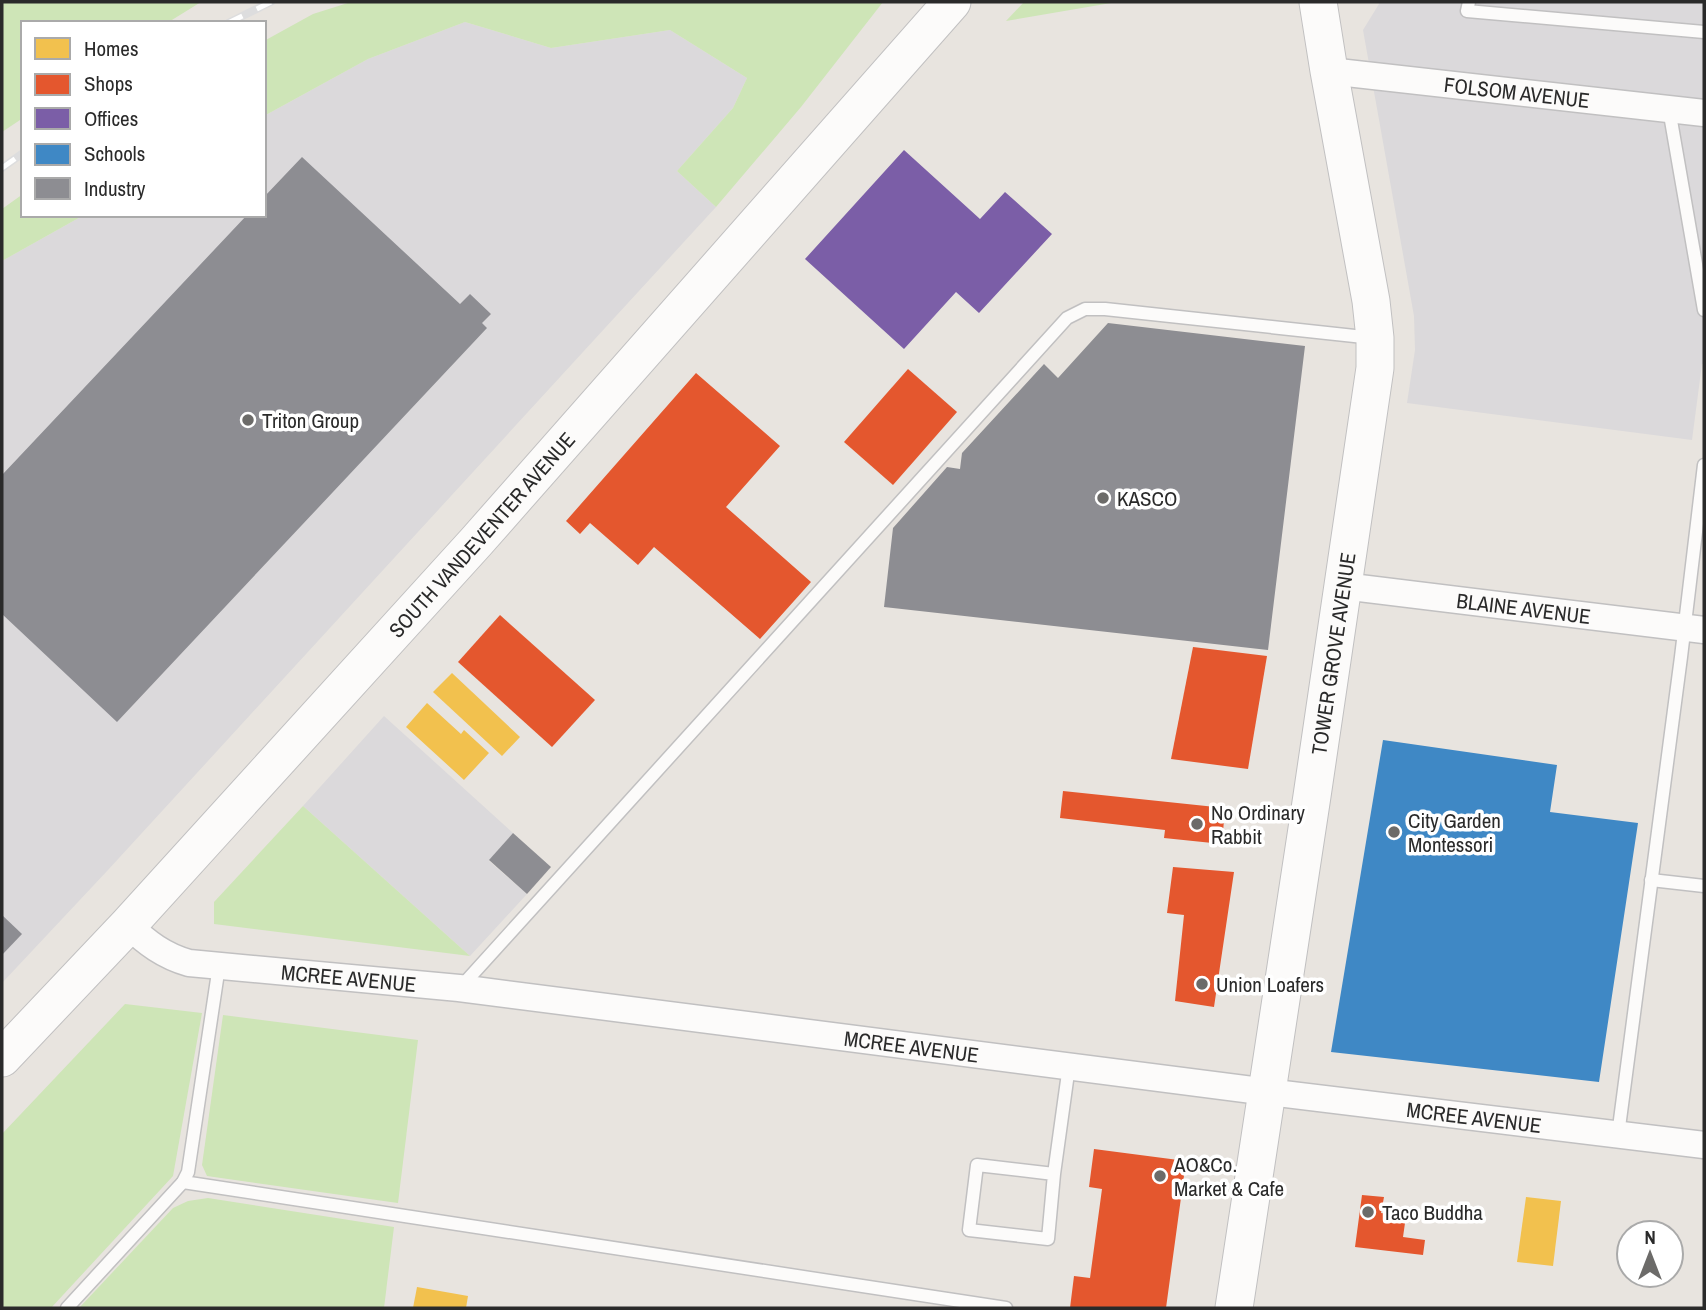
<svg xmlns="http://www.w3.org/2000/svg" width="1706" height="1310" viewBox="0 0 1706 1310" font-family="'Archivo Narrow',sans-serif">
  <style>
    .industrial { fill: #dbd9db }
    .green { fill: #cee5b7 }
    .homes { fill: #f2c14e }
    .shops { fill: #e4572e }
    .offices { fill: #7b5ea7 }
    .schools { fill: #3f88c5 }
    .industry { fill: #8d8d92 }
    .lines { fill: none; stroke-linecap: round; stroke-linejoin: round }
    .lane-casing { stroke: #c1c0c1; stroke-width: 15 }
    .street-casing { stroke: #c1c0c1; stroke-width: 29 }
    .secondary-casing { stroke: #c1c0c1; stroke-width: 39 }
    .lane { stroke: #fcfbfa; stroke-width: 12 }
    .street { stroke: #fcfbfa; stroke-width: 26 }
    .secondary { stroke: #fcfbfa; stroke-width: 37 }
    .rail-casing { stroke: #ddddde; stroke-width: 8 }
    .rail { stroke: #fff; stroke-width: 5; stroke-dasharray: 16; stroke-linecap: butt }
    .poi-dot { fill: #6c6b69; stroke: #fff; stroke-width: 2.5 }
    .labels { text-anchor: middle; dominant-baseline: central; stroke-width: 7; stroke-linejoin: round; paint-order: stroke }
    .street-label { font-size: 21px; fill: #2a2a2a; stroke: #fff }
    .poi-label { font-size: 21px; fill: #2a2a2a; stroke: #fff; text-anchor: start }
  </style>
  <rect width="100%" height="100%" fill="#e8e4df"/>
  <g class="industrial">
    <path d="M1378 2H1704V364H1702L1692 440 1407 403 1415 350 1414 316 1363 30 1379 4Z"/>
    <path d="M465 22 551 48 670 30 747 78 733 108 677 171 716 207 108 870 2 983V261L84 215H264V116L368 59Z"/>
    <path d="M384 716 513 833 489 861 527 894 470 956 303 806Z"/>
  </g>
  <g class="green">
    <path d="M2 2H201L167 23H23V118L2 132Z"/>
    <path d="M351 2H883L801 107 716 207 677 171 733 108 747 78 670 30 551 48 465 22 368 59 264 116V41L313 14Z"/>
    <path d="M1024 2H1117L1006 21Z"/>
    <path d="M23 194V215H84L2 261V209Z"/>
    <path d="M303 806 470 956 214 924V902Z"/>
    <path d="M125 1004 202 1013 173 1176 51 1308H2V1134Z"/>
    <path d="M223 1015 418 1040 398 1203 207 1176 202 1165Z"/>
    <path d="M208 1198 394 1227 384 1308H79L173 1208 188 1201Z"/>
  </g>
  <g class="homes">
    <path d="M452 673 520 737 502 756 433 692Z"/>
    <path d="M427 703 461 734 464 730 489 753 464 780 406 727Z"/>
    <path d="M1526 1197 1561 1201 1553 1266 1517 1262Z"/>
    <path d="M417 1287 468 1296 466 1308H413Z"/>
  </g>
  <g class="shops">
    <path d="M908 369 957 412 893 485 844 442Z"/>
    <path d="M696 373 780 446 726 507 811 582 760 639 654 547 638 565 590 523 580 534 566 521Z"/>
    <path d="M500 615 595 700 552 747 458 662Z"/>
    <path d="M1193 647 1267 656 1248 769 1171 759Z"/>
    <path d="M1063 791 1225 808 1222 844 1164 838 1165 830 1060 818Z"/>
    <path d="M1173 867 1234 872 1214 1007 1175 1001 1184 915 1167 913Z"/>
    <path d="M1094 1149 1186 1161 1166 1308H1070L1074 1276 1090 1278 1102 1189 1089 1187Z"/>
    <path d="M1362 1195 1384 1197 1381 1213 1406 1216 1403 1237 1425 1240 1423 1255 1355 1247Z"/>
  </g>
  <path class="offices" d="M904 150 980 219 1005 192 1052 234 979 313 956 292 904 349 805 259Z"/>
  <path class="schools" d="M1383 740 1557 765 1550 812 1638 823 1599 1082 1331 1052Z"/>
  <g class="industry">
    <path d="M302 157 460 304 470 294 491 314 482 323 487 328 117 722 2 614V475L247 215H264V197Z"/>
    <path d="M1108 323 1305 346 1268 650 884 607 893 528 947 467 960 469 962 453 1044 364 1058 378Z"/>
    <path d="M513 833 551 867 527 894 489 860Z"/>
    <path d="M2 915 22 934 2 955Z"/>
  </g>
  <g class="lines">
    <g class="lane-casing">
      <g id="lane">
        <path d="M1469 2 1467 11 1704 32"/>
        <path d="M1669 109 1704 310"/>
        <path d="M1651 880 1704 886"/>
        <path d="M460 988 1067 318 1085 309H1105L1373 338"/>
        <path d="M1618 1135 1681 657 1704 465"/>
        <path d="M1054 1174 1048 1239 969 1230 977 1165 1054 1174 1069 1066"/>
        <path d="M183 1182 1006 1308"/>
        <path d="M67 1308 183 1182 188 1172 219 966"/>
      </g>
    </g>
    <g class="street-casing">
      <g id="street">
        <path id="s1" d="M1329 71 1704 113"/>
        <path id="s2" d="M1343 586 1704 630"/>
        <path id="s3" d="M128 925C147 943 164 956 189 963L459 988 1268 1092 1704 1145"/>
      </g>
    </g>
    <g class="secondary-casing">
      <g id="secondary">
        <path id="s4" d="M2 1058 128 925 476 542 952 2"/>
        <path id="s5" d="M1234 1308 1312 796 1375 368V338L1371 301 1329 71 1318 2"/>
      </g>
    </g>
    <use href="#lane" class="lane"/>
    <use href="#street" class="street"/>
    <use href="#secondary" class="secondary"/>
    <g class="rail-casing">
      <g id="rail">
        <path d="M228 23 271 2"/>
        <path d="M2 168 23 153"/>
      </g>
    </g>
    <use href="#rail" class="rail"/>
  </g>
  <g class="poi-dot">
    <circle cx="248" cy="420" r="7"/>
    <circle cx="1103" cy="498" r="7"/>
    <circle cx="1197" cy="824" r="7"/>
    <circle cx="1394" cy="832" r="7"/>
    <circle cx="1202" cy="984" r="7"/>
    <circle cx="1160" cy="1176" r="7"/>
    <circle cx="1368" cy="1212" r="7"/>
  </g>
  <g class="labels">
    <g class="street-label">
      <text stroke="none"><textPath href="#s1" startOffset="189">FOLSOM AVENUE</textPath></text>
      <text stroke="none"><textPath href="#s4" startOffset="710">SOUTH VANDEVENTER AVENUE</textPath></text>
      <text stroke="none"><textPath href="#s2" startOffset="182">BLAINE AVENUE</textPath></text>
      <text stroke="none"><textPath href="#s5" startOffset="662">TOWER GROVE AVENUE</textPath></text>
      <text stroke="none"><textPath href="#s3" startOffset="233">MCREE AVENUE</textPath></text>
      <text stroke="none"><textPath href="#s3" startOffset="800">MCREE AVENUE</textPath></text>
      <text stroke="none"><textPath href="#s3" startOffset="1367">MCREE AVENUE</textPath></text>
    </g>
    <g class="poi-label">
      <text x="262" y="420">Triton Group</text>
      <text x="1117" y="498">KASCO</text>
      <text x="1211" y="812">No Ordinary<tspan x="1211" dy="24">Rabbit</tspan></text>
      <text x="1408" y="820">City Garden<tspan x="1408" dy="24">Montessori</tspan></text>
      <text x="1216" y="984">Union Loafers</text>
      <text x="1174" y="1164">AO&amp;Co.<tspan x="1174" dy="24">Market &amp; Cafe</tspan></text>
      <text x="1382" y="1212">Taco Buddha</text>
    </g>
  </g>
  <rect width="1706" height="1310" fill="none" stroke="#2a2a2a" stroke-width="7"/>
  <rect x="21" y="21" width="245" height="196" fill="#ffffff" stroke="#aaaaaa" stroke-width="2"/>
  <rect x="35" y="38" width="35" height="21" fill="#f2c14e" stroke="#aaaaaa" stroke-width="2"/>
  <text x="84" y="56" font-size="21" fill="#2a2a2a">Homes</text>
  <rect x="35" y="74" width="35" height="21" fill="#e4572e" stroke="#aaaaaa" stroke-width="2"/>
  <text x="84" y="91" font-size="21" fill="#2a2a2a">Shops</text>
  <rect x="35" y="108" width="35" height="21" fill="#7b5ea7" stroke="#aaaaaa" stroke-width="2"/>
  <text x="84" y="126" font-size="21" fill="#2a2a2a">Offices</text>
  <rect x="35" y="144" width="35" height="21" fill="#3f88c5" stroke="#aaaaaa" stroke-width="2"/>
  <text x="84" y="161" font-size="21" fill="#2a2a2a">Schools</text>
  <rect x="35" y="178" width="35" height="21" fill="#8d8d92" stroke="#aaaaaa" stroke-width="2"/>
  <text x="84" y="196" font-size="21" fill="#2a2a2a">Industry</text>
  <g transform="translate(1650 1254)"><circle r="33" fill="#ffffff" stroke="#aaaaaa" stroke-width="2"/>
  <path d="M0-5L12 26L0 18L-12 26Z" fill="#6c6b69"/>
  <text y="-10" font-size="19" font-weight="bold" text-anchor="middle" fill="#2a2a2a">N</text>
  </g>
</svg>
